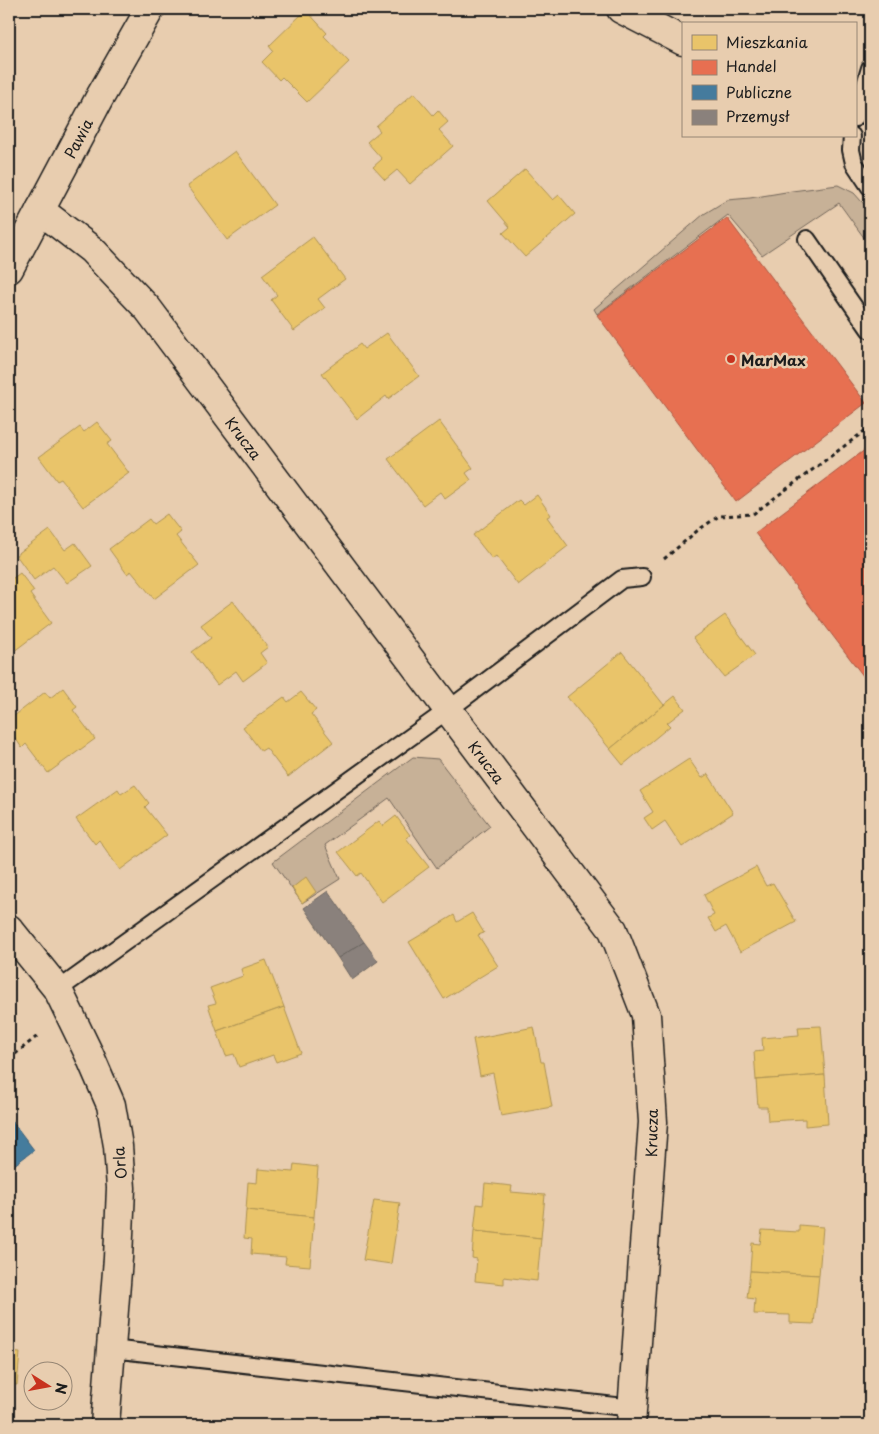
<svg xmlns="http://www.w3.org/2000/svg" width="879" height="1434" viewBox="0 0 879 1434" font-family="'Playpen Sans',sans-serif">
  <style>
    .green { fill: #c7b197; stroke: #72665a }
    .homes { fill: #e9c46a; stroke: #ac9253 }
    .shops { fill: #e76f51; stroke: #aa5641 }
    .public { fill: #457b9d; stroke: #395e76 }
    .industry { fill: #8a817c; stroke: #69635f }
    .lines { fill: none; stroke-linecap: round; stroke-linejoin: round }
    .lane-casing { stroke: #1c1c1c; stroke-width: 20 }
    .street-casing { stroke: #1c1c1c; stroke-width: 31 }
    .secondary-casing { stroke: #1c1c1c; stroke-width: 31 }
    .path { stroke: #1c1c1c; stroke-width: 3; stroke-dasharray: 4 4; stroke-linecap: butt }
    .lane { stroke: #e8cdaf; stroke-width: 16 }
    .street { stroke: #e8cdaf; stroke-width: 28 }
    .secondary { stroke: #e8cdaf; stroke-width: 28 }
    .poi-dot { fill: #c8321e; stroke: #e8cdaf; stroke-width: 2 }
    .labels { text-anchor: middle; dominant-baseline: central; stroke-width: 5; stroke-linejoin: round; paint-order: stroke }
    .street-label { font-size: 15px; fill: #1c1c1c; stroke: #e8cdaf }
    .poi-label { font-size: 15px; font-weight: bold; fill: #1c1c1c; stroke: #e8cdaf; text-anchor: start }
  </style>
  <rect width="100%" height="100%" fill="#e8cdaf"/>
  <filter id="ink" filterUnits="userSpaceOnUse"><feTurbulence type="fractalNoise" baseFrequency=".02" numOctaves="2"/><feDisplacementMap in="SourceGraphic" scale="10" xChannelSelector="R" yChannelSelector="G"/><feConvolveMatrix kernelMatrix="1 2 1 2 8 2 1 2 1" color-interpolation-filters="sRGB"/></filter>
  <g filter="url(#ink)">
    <g class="green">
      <path d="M838 185 854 193 870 211V246L839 203 762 255 728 215 597 314 594 309 704 214 727 200 750 198 792 191Z"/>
      <path d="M413 757 438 759 490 826 437 868 389 798 325 845 340 879 302 903 273 862Z"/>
    </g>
    <g class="homes">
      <path d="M306 10 327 33 324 36 349 62 307 102 282 77 279 80 262 62 273 51 269 46Z"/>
      <path d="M414 93 433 115 438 110 448 122 439 130 453 146 410 184 397 170 385 180 373 167 382 159 367 142 380 131 376 126Z"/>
      <path d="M235 151 275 205 227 240 187 186Z"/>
      <path d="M525 169 553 200 559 195 575 214 525 257 503 233 510 227 488 201Z"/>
      <path d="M313 237 345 279 318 299 325 308 294 331 271 300 277 295 262 275Z"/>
      <path d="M387 333 419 376 388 399 386 396 357 419 322 373 360 344 364 349Z"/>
      <path d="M439 421 473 468 466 473 471 480 445 499 440 492 423 505 388 459Z"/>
      <path d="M97 422 112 441 107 444 129 473 83 507 61 479 57 481 39 457 80 427 84 432Z"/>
      <path d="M537 495 551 515 547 517 568 546 518 585 496 556 492 559 473 535 519 500 524 505Z"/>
      <path d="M167 514 181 532 176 536 199 565 154 599 131 571 127 574 109 549 149 519 153 524Z"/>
      <path d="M50 530 65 550 75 543 92 566 67 583 53 566 34 580 16 555Z"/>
      <path d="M20 573 34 591 30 594 51 623 9 655V581Z"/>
      <path d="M233 601 268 647 260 653 267 663 243 681 236 671 217 685 192 652 211 638 201 625Z"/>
      <path d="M725 615 755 655 724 677 693 638Z"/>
      <path d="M622 652 664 705 610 749 567 697Z"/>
      <path d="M63 688 77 707 73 710 95 739 48 773 26 744 22 748 9 729V720L45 692 50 698Z"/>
      <path d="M301 692 316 710 311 714 333 742 288 777 266 748 261 751 243 727 284 697 288 702Z"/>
      <path d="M675 696 685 709 667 723 670 726 623 765 610 749Z"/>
      <path d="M689 759 702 778 708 774 733 813 682 847 665 821 652 830 644 818 653 812 640 791Z"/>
      <path d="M135 785 149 803 145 807 167 835 120 870 99 840 95 844 76 819 118 789 121 794Z"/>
      <path d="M396 816 410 835 406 838 429 867 382 902 361 873 357 876 338 852 379 821 383 826Z"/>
      <path d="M756 867 766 886 773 883 796 922 740 952 726 926 716 932 708 918 714 915 704 895Z"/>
      <path d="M306 877 316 892 302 903 292 888Z"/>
      <path d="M472 913 484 933 478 935 498 966 444 999 409 942 454 915 457 922Z"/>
      <path d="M266 960 284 1007 217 1031 208 1005 216 1003 210 988 243 976 241 969Z"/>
      <path d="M284 1007 301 1053 276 1062 273 1055 239 1067 234 1054 226 1056 217 1031Z"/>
      <path d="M821 1026 825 1075 756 1080 754 1052 763 1051 762 1038 799 1035 798 1027Z"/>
      <path d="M534 1027 541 1062H544L552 1107 501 1116 493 1073 480 1076 473 1039Z"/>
      <path d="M825 1075 828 1124 805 1126V1119L768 1121 767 1107H758L756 1080Z"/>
      <path d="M294 1164 318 1167 314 1217 246 1210 248 1182 257 1183 258 1169 293 1172Z"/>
      <path d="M485 1183 512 1186 511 1192 545 1195 541 1238 474 1231 477 1204 483 1205Z"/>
      <path d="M374 1200 400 1203 391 1264 363 1260Z"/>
      <path d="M246 1210 314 1217 310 1266 285 1264 286 1257 251 1254 252 1239 244 1238Z"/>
      <path d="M799 1225 823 1227 819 1275 750 1271 752 1243 760 1244 762 1230 799 1232Z"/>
      <path d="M474 1231 541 1238 537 1281 504 1277V1284L475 1281 477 1259 472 1258Z"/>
      <path d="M750 1271 819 1275 814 1324 790 1323V1315L754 1314 755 1299 747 1298Z"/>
      <path d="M9 1352 20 1353 17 1385 9 1384V1386Z"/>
      <path d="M9 1388H11L10 1404H9Z"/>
    </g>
    <g class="shops">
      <path d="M727 218 866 403 736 502 597 315Z"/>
      <path d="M870 446V685L755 533Z"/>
    </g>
    <path class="public" d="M9 1117 34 1150 9 1169Z"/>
    <g class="industry">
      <path d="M328 891 364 942 338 958 304 908Z"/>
      <path d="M364 942 378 961 352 980 338 958Z"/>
    </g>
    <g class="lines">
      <g class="lane-casing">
        <g id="lane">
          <path d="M855 118 870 68"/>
          <path d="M852 136 851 150 854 163 870 187"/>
          <path d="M807 239 870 330"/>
          <path d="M58 990 448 710 622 579 642 577"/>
          <path d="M111 1349 633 1408"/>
        </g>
      </g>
      <g class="street-casing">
        <g id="street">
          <path d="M40 210 92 250 148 309 613 930 646 1015 653 1122 631 1425"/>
          <path d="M9 269 100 97 150 9"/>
          <path d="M9 929 58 990 89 1054 111 1105 118 1146 121 1188 118 1258 105 1425"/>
        </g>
      </g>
      <g class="secondary-casing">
        <g id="secondary">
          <path d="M621 9 683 41"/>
          <path d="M855 99 870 102"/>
        </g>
      </g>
      <g class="path">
        <path d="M664 559 697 531 719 516 753 514 870 427"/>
        <path d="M9 1059 40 1034"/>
      </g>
      <use href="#lane" class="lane"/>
      <use href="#street" class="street"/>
      <use href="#secondary" class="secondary"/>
    </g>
  </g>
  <circle class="poi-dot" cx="731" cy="359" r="5"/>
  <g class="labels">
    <g class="street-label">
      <text transform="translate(78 138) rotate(-62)">Pawia</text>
      <text transform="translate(244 438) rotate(53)">Krucza</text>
      <text transform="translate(487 762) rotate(53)">Krucza</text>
      <text transform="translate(651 1133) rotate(-89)">Krucza</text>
      <text transform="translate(119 1163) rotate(-95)">Orla</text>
    </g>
    <g class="poi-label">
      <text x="741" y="359">MarMax</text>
    </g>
  </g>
  <rect width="879" height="1434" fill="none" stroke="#e8cdaf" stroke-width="30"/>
  <rect x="15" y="15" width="849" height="1404" fill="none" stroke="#1c1c1c" stroke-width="2" filter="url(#ink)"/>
  <rect x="682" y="22" width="175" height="115" fill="#e8cdaf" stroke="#968674"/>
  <rect x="692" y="35" width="25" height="15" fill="#e9c46a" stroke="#968674"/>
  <text x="726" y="48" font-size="15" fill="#1c1c1c">Mieszkania</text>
  <rect x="692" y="60" width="25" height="15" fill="#e76f51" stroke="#968674"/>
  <text x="726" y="72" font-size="15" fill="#1c1c1c">Handel</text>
  <rect x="692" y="85" width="25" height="15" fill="#457b9d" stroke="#968674"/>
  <text x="726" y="98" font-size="15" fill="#1c1c1c">Publiczne</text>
  <rect x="692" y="110" width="25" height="15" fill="#8a817c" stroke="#968674"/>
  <text x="726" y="122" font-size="15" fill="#1c1c1c">Przemysł</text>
  <g transform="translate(48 1386) rotate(101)"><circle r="24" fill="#e8cdaf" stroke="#968674"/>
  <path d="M0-4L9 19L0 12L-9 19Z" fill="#c8321e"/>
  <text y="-8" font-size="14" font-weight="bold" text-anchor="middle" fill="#1c1c1c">N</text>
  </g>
</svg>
